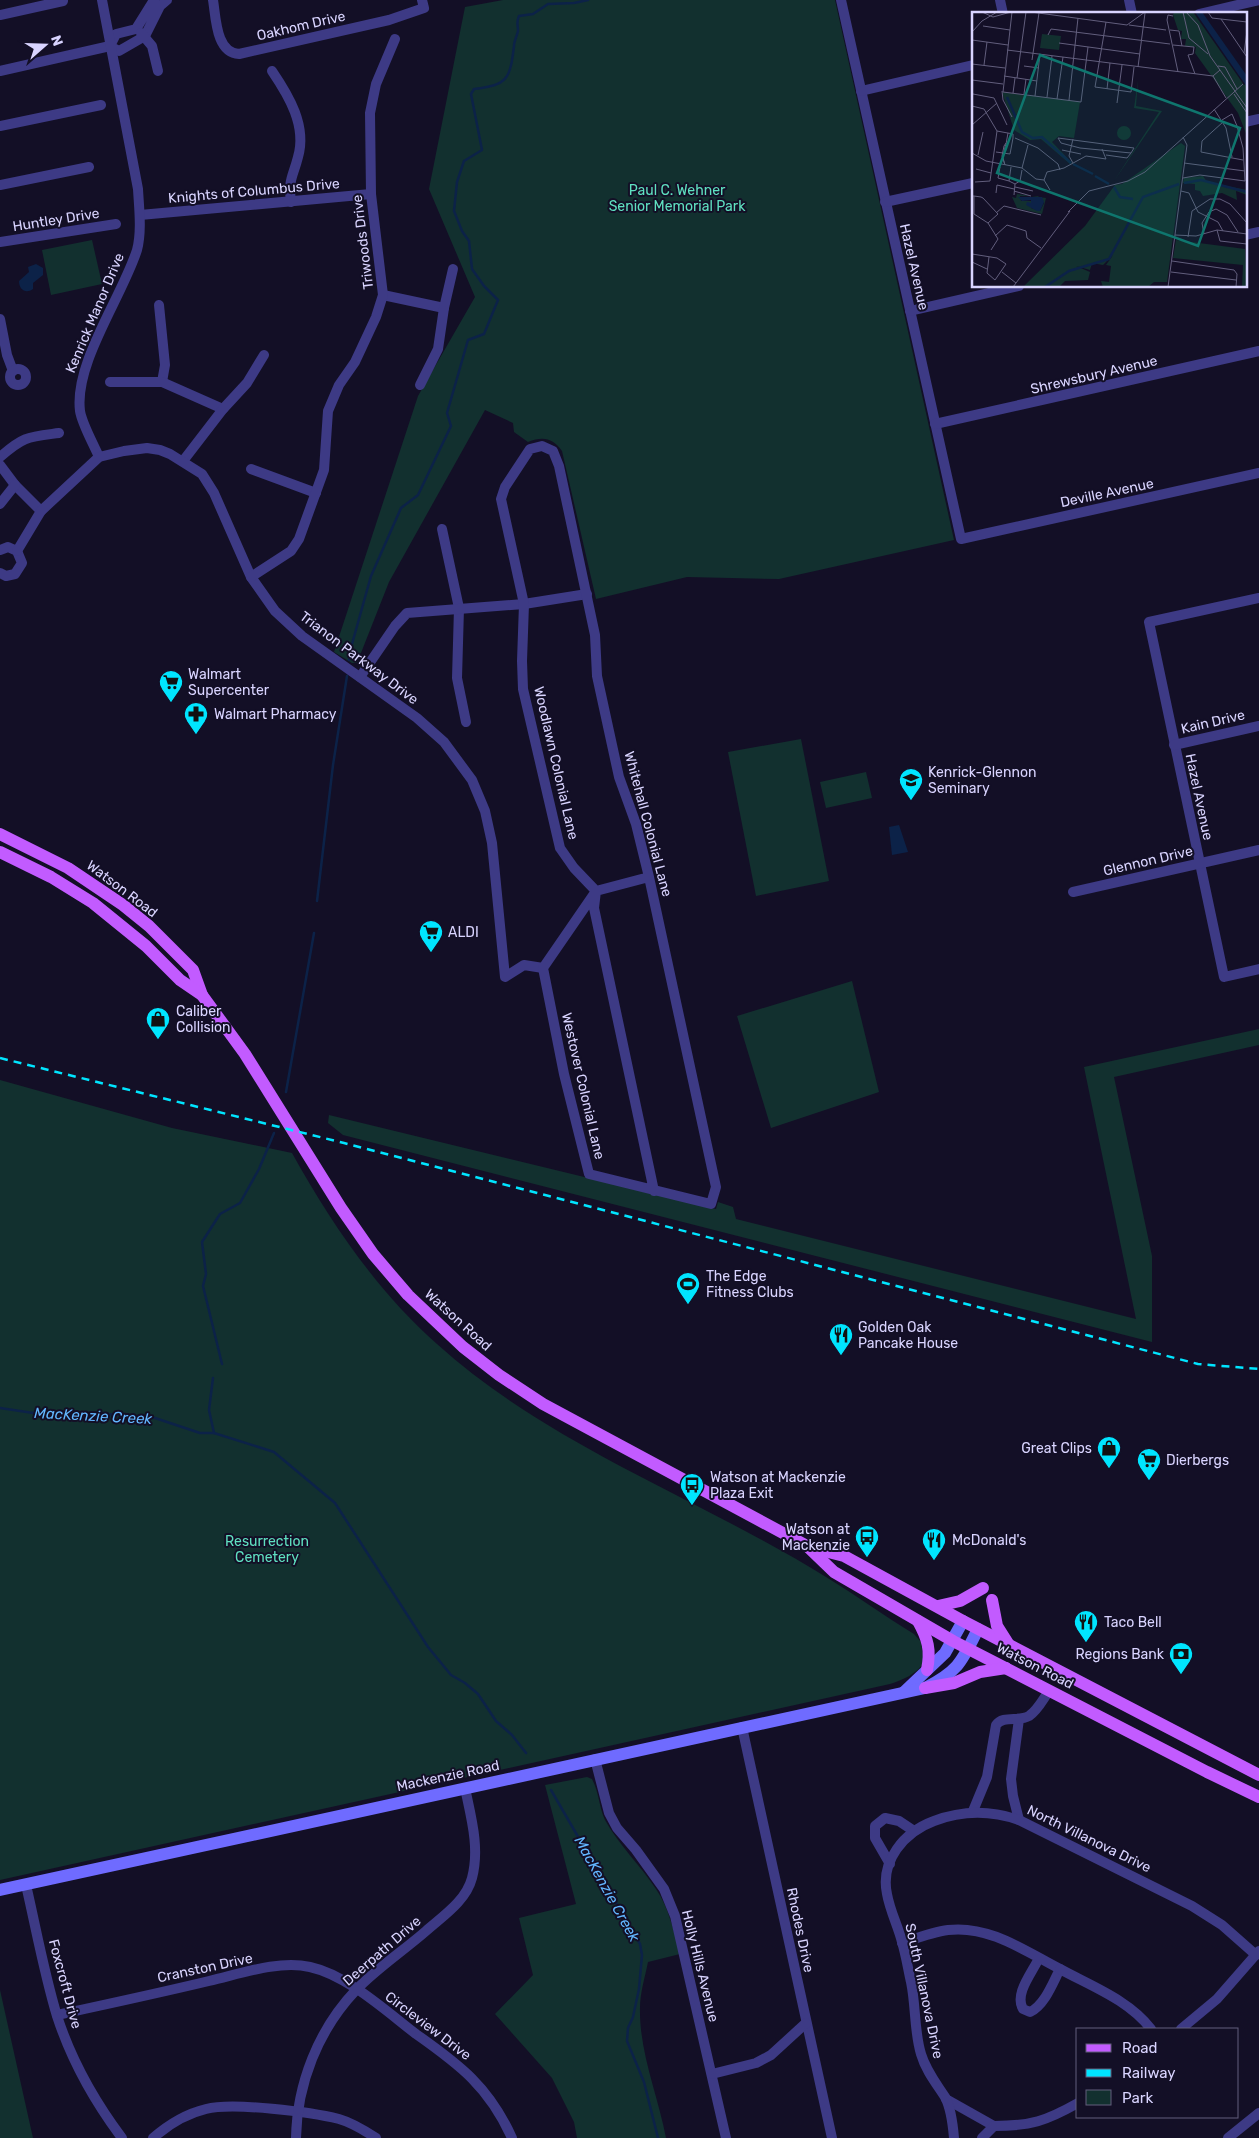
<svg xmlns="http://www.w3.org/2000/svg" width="1259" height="2138" viewBox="0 0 1259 2138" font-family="Rubik,sans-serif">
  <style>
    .green { fill: #12302f }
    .water { fill: #0c2248 }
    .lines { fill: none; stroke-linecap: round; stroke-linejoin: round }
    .stream { stroke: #0c2248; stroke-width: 2.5 }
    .minor { stroke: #3d3a85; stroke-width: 10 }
    .secondary { stroke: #6f6bff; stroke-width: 12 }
    .primary { stroke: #c25bff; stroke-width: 12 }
    .rail { stroke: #00e5ff; stroke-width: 2.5; stroke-dasharray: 8 6; stroke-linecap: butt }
    .labels { text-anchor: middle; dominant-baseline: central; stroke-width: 4; stroke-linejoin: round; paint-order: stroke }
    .street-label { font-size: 14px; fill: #d9d4ff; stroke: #130f26 }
    .park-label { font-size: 14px; fill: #5fe0c0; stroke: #130f26 }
    .poi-label { font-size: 14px; fill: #d9d4ff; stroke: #130f26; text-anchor: start }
    .water-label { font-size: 15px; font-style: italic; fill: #62b6ff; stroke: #130f26 }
    .inset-river { fill: none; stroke: #0c2248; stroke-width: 2.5 }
    .inset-road { fill: none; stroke: #625e7d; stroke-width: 1 }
    .view { fill: #0f766e; fill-opacity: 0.15; stroke: #0f766e; stroke-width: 2.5 }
    .inset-edge { fill: none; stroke: #d9d4ff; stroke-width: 2.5 }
  </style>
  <rect width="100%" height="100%" fill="#130f26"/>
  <g class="green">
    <path d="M503 0H835L954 540 779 579 687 577 596 599 562 451C553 438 543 436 528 442L514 432 513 423 485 410 389 582 357 663H352L334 652 418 396 475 297 429 189 465 7Z"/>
    <path d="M92 240 102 284 51 295 42 250Z"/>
    <path d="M801 739 829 881 756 896 728 752Z"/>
    <path d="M866 772 872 798 826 808 820 782Z"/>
    <path d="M852 981 879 1092 771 1128 737 1016Z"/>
    <path d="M1259 1029V1045L1114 1077 1152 1256V1342L343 1135 328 1123 329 1115 716 1209 718 1202 733 1207 736 1219 1136 1319 1084 1067Z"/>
    <path d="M0 1080 172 1128 292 1153C331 1223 377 1291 437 1344 531 1429 650 1479 760 1539 782 1551 805 1564 826 1577 856 1595 884 1616 914 1634L921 1642 924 1663C914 1675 905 1679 890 1684L0 1880Z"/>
    <path d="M587 1777 592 1779C599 1792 599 1807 605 1820 619 1845 640 1865 656 1889 669 1908 674 1932 680 1954L648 1962C645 1977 640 1993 640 2008 639 2052 658 2095 666 2138H577L574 2122 552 2078 495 2014 533 1975 519 1918 576 1904 545 1785Z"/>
    <path d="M0 1990 33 2138H0Z"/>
  </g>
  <g class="water">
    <path d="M36 264 43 268V275L33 283V289C26 294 19 290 19 281L29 272 28 267Z"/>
    <path d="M899 825 908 852 892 855 889 827Z"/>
  </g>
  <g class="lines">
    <g class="stream">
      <path d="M349 660 352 644 371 576 401 508 418 495 451 426 447 413 468 340 484 334 498 300 484 286 472 269 469 241 462 231 454 211 457 182 464 161 482 150 471 94 474 89C508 85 510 79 514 46 514 41 517 36 518 31 518 25 516 22 519 16L533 14 548 4 574 3 588 0"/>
      <path d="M317 901 333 765 347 676"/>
      <path d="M286 1092 314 933"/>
      <path d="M222 1364 203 1286 206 1274 202 1242 220 1214 240 1203 259 1169 274 1133"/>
      <path d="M213 1378 209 1410 214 1433"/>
      <path d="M0 1408 40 1414 94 1413 155 1418 200 1433H214L274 1452 335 1503 428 1647 451 1675 465 1683 478 1694 496 1721 512 1735 526 1753"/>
      <path d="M551 1790 640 1944 642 1955 639 1989 633 2017 628 2028 627 2041 644 2082 658 2138"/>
    </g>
    <g class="minor">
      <path d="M154 0 136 29 116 34 110 46 119 51 145 36 160 6 167 0"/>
      <path d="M213 0C216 18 216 53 239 54L389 20 424 8 422 0"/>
      <path d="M841 0 961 539 1259 473"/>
      <path d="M1000 0 1003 14"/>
      <path d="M1129 0 1132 14"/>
      <path d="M1199 14 1259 0"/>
      <path d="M0 15 63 1"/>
      <path d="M141 33 152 46 158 71"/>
      <path d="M0 71 110 46"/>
      <path d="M272 71C289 96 307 126 298 157 293 177 288 179 291 202"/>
      <path d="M861 91 973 65"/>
      <path d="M1245 122 1259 119"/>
      <path d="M0 126 101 105"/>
      <path d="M0 185 89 167"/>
      <path d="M885 202 973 183"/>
      <path d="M140 215 371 194"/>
      <path d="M1245 235 1259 232"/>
      <path d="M0 242 116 224"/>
      <path d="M383 295 444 308"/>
      <path d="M159 305 165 365 162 382"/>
      <path d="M910 311 1019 286"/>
      <path d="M0 319 7 355 13 371"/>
      <circle cx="18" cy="377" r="8"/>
      <path d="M110 382H162L223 409"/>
      <path d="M420 385 438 349 444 308 453 269"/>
      <path d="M935 424 1259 351"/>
      <path d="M0 457C24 436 28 437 59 433"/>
      <path d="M99 457C94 445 82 424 80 411 74 363 122 297 137 250 142 231 139 208 138 189L102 0"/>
      <path d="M183 461 223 409 247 383 264 355"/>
      <path d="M0 465 15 485 41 511"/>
      <path d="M251 469 316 493"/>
      <path d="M0 504 15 485"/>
      <path d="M442 529 459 608 457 678 466 722"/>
      <path d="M0 550 8 547 17 551 22 563 15 574 6 576 0 573"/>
      <path d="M17 551 41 511 99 457 124 451 147 448 160 450 170 454 202 474 214 493 251 577 275 611 302 636 417 718 444 742 472 780 485 811 492 843 505 977 524 965 543 968"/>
      <path d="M251 577 291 551 299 539 324 470 328 411 339 385 355 362 376 317 383 295 371 194 370 113 376 84 395 39"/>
      <path d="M1259 598 1149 622 1224 977 1259 969"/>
      <path d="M360 677 395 626 407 613 524 604 587 594"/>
      <path d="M1174 745 1259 726"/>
      <path d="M649 877 596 891 543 968 564 1074 589 1174 711 1204 716 1187 649 877 636 824 619 777 597 676 595 635 559 466 553 451 542 446 530 449 505 487 501 499 524 604 522 661 523 689 560 848 574 868 596 891 594 908 654 1191"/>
      <path d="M1073 892 1259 850"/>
      <path d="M1019 1719 1011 1779 1013 1796 1019 1820"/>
      <path d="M742 1727 832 2138"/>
      <path d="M595 1759 609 1813 617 1828 636 1850 664 1889 675 1916 726 2138"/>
      <path d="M973 1811 987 1777 996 1725C1003 1715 1019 1722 1029 1716 1038 1710 1043 1699 1049 1691"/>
      <path d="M890 1864 875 1838V1826L885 1818 899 1821 914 1831"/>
      <path d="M26 1885C36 1928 44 1973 57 2016 71 2059 95 2102 122 2138"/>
      <path d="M902 1943C917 1938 933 1932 948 1930 989 1925 1025 1951 1060 1969 1053 1982 1045 2005 1030 2012L1023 2009C1014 1994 1032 1973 1039 1958"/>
      <path d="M1060 1969C1091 1986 1129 2000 1151 2029"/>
      <path d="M57 2015C108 2004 159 1993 209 1981 240 1974 278 1960 310 1967 347 1975 386 2011 416 2034 460 2065 489 2087 512 2138"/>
      <path d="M1181 2029 1217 1999 1259 1951"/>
      <path d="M712 2074 756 2063 771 2055 806 2023"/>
      <path d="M946 2099 994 2126"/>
      <path d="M153 2138C169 2124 185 2114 206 2109 233 2102 311 2112 339 2119 353 2123 364 2130 376 2138"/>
      <path d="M296 2138C297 2084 318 2030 356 1990 376 1969 403 1951 426 1931 443 1916 466 1901 472 1878 480 1848 471 1817 465 1788"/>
      <path d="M954 2138C953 2126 951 2108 945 2097 936 2083 926 2071 921 2054 914 2031 916 2006 911 1982 908 1969 906 1955 902 1942 898 1926 890 1911 887 1894 880 1861 904 1832 934 1821 963 1810 990 1810 1019 1820L1192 1906 1222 1925 1256 1955"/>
      <path d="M982 2138 994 2126C1031 2126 1046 2121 1078 2103"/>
      <path d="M1228 2138 1259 2113"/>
    </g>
    <g class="secondary">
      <path d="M904 1692 945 1653 963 1621"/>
      <path d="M0 1890 925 1688C959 1671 962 1661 978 1629"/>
    </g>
    <g class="primary">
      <path d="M0 834 68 868 123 905 149 926 193 970 202 995"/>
      <path d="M0 852 51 877 93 903 146 946 180 980 202 995 245 1054 341 1208 373 1254 408 1295 463 1347 499 1375 543 1404 807 1546 834 1572 953 1641 1207 1772 1259 1797"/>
      <path d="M809 1547 844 1556 963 1621 1259 1775"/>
      <path d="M992 1600 997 1626 1009 1645"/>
      <path d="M938 1606 960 1601 983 1588"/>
      <path d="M918 1621C928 1639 931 1650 927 1670"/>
      <path d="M925 1688 954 1683 980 1672 1006 1668"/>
    </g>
    <path class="rail" d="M0 1058 344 1143 1198 1364 1259 1369"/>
  </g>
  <defs>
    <g id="supermarket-pin" transform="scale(1.25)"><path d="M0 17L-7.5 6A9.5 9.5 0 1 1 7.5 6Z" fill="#00e5ff" stroke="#130f26"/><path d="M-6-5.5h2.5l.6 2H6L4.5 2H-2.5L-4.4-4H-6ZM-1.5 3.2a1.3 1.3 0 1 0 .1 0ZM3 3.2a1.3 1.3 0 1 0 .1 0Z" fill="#111"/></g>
    <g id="pharmacy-pin" transform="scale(1.25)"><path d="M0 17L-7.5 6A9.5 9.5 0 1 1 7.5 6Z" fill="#00e5ff" stroke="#130f26"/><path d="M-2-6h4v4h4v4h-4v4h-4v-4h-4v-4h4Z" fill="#111"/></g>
    <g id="school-pin" transform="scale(1.25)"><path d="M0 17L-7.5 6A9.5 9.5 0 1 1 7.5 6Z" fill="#00e5ff" stroke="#130f26"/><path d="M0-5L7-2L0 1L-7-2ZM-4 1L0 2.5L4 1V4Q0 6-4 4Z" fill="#111"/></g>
    <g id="shop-pin" transform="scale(1.25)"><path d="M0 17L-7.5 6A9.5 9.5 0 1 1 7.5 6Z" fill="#00e5ff" stroke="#130f26"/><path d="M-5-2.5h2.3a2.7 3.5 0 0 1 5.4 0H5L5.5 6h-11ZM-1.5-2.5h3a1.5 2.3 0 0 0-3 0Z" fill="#111"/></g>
    <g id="stadium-pin" transform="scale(1.25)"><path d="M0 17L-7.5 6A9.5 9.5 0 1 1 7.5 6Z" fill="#00e5ff" stroke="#130f26"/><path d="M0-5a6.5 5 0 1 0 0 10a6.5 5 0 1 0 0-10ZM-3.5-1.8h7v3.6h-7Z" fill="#111"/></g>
    <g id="restaurant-pin" transform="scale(1.25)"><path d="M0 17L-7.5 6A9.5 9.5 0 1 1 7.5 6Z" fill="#00e5ff" stroke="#130f26"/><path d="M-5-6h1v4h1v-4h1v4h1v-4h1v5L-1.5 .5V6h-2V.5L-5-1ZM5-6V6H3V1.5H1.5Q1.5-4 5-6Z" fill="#111"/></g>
    <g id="bus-pin" transform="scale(1.25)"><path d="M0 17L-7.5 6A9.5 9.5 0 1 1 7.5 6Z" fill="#00e5ff" stroke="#130f26"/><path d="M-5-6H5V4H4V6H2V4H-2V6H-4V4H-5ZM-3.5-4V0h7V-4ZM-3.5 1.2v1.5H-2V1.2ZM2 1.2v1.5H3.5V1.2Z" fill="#111"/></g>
    <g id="bank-pin" transform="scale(1.25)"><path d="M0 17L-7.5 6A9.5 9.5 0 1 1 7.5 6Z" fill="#00e5ff" stroke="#130f26"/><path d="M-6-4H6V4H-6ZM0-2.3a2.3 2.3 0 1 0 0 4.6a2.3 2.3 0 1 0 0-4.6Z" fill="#111"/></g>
  </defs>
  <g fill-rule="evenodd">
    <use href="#supermarket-pin" x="171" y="682"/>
    <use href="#pharmacy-pin" x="196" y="714"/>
    <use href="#school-pin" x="911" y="780"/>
    <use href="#supermarket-pin" x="431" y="932"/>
    <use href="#shop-pin" x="158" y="1019"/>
    <use href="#stadium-pin" x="688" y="1284"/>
    <use href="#restaurant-pin" x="841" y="1335"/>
    <use href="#shop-pin" x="1109" y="1448"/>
    <use href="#supermarket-pin" x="1149" y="1460"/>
    <use href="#bus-pin" x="692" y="1485"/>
    <use href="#bus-pin" x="867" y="1537"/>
    <use href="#restaurant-pin" x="934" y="1540"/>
    <use href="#restaurant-pin" x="1086" y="1622"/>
    <use href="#bank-pin" x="1181" y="1654"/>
  </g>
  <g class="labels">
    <g class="street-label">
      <text transform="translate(301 26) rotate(-13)">Oakhom Drive</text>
      <text transform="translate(254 191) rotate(-5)">Knights of Columbus Drive</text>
      <text transform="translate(56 220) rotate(-9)">Huntley Drive</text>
      <text transform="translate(363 242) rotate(-97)">Triwoods Drive</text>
      <text transform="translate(914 267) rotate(77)">Hazel Avenue</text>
      <text transform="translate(95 313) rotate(-67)">Kenrick Manor Drive</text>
      <text transform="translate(1094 375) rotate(-13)">Shrewsbury Avenue</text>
      <text transform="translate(1107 493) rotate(-12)">Deville Avenue</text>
      <text transform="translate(359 658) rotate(37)">Trianon Parkway Drive</text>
      <text transform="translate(1213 722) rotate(-13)">Kain Drive</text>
      <text transform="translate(556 763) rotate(77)">Woodlawn Colonial Lane</text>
      <text transform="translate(1199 797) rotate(78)">Hazel Avenue</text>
      <text transform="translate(648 824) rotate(75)">Whitehall Colonial Lane</text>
      <text transform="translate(1148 861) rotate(-13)">Glennon Drive</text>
      <text transform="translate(122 889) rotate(37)">Watson Road</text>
      <text transform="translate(583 1086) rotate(77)">Westover Colonial Lane</text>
      <text transform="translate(458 1320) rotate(42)">Watson Road</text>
      <text transform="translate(1035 1666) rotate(27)">Watson Road</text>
      <text transform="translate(448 1776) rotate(-12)">Mackenzie Road</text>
      <text transform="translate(1089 1839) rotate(26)">North Villanova Drive</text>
      <text transform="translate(800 1930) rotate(78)">Rhodes Drive</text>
      <text transform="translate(382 1951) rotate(-41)">Deerpath Drive</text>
      <text transform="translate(700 1966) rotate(76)">Holly Hills Avenue</text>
      <text transform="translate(205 1968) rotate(-12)">Cranston Drive</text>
      <text transform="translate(65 1984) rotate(75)">Foxcroft Drive</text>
      <text transform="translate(924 1991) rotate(78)">South Villanova Drive</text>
      <text transform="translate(428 2026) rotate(37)">Circleview Drive</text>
    </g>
    <g class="park-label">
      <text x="677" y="190">Paul C. Wehner<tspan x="677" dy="16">Senior Memorial Park</tspan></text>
      <text x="267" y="1541">Resurrection<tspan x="267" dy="16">Cemetery</tspan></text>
    </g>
    <g class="poi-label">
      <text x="188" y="674">Walmart<tspan x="188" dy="16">Supercenter</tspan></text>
      <text x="214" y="714">Walmart Pharmacy</text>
      <text x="928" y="772">Kenrick-Glennon<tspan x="928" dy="16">Seminary</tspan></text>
      <text x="448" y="932">ALDI</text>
      <text x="176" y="1011">Caliber<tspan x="176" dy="16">Collision</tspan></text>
      <text x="706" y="1276">The Edge<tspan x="706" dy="16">Fitness Clubs</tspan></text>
      <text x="858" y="1327">Golden Oak<tspan x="858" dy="16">Pancake House</tspan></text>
      <text x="1092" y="1448" text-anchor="end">Great Clips</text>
      <text x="1166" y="1460">Dierbergs</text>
      <text x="710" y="1477">Watson at Mackenzie<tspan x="710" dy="16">Plaza Exit</tspan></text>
      <text x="850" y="1529" text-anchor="end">Watson at<tspan x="850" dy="16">Mackenzie</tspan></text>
      <text x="952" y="1540">McDonald's</text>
      <text x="1104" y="1622">Taco Bell</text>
      <text x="1164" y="1654" text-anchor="end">Regions Bank</text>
    </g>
    <g class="water-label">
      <text transform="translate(93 1416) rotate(3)">MacKenzie Creek</text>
      <text transform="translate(607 1889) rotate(61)">MacKenzie Creek</text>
    </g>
  </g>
  <g transform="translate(972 12)">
    <rect width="275" height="275" fill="#130f26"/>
    <path d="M202 0H221L272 73 275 71V124L266 101 223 41 224 35 213 34 214 27H209L210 19 206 18 201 3ZM70 22 89 24 87 38 68 36ZM166 68 164 94 190 99 142 169 187 100 162 96ZM30 80 108 90 102 126 87 124 80 130 100 151 98 152 69 127 58 128 42 118ZM145 121a7 7 0 1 1 14 0a7 7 0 1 1-14 0ZM209 131 213 134 195 270H182L176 275H131L129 269 137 270 139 254 134 253 141 243 131 253 120 251 118 258 104 254 118 260 116 268 93 269 87 275H51L113 214 143 173 150 172ZM231 164 235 170 275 178V183L264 179 265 188 250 181 231 184 228 179 223 178V172L211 171 212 166ZM45 182 74 186 70 202 45 196 40 185 44 186ZM48 184H66L72 191 68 199 59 196V189H49ZM204 228 273 237 275 275H270L271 253 201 246Z" fill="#12302f" fill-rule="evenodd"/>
    <path d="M223 0H230L275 64V75ZM46 185H70L72 190 68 199H65L54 193 55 190 59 191V188L50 189Z" fill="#0c2248"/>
    <path class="inset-river" d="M35 85 50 120 61 126 70 125 99 151M101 152 121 162M123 164 137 172M212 171 229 168 275 180M142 175 148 185 161 187M73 275 97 259 137 247 171 185 207 172"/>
    <path class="inset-road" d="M10 0 21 5 39 0M40 0 31 80 109 90 116 35M59 0 155 13 173 0M211 0 217 26 236 42M214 0 226 13 238 44 275 96M236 0 240 6 275 10M201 4 196 3 195 8 206 60M249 7 272 41M134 10 123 75 159 80 162 55M157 13 194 18M11 14 38 18M198 18 207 19 210 34M275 19 272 41 275 45M0 20 10 9 25 0M76 23 79 17 198 32M0 28 36 33M87 31 168 42M201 33 222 35M222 35 221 42 216 43 223 62M35 38 241 64M60 48 67 1M0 52 33 56M12 53 15 30M52 54 67 56M246 54 253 55 265 77M166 55 173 1M248 58 241 64 254 86M32 64 65 69M45 66 54 0M0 68 31 72M135 77 138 51M30 79 31 88 40 105M41 81 43 66M1 82 22 86 35 113M52 82 54 67M262 82 275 101M63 84 68 42M75 85 80 44M85 87 91 45M97 88 106 6M145 91 150 53M0 94 12 97 25 119 18 169 3 170M242 97 254 116 260 145M251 110 230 129 229 140 271 148M0 113 25 91M43 126 66 136 86 152 88 158M101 127 97 144 101 151M34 131 32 134 30 144 33 153 31 146 33 135 34 132 36 121M90 138 109 142M24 140 38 142 41 126V122L25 119M0 141 14 149 50 156 64 167 72 168M6 143 11 120M134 143 155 146 159 141 162 136 86 126 89 131 108 136 159 141M212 151 273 159M28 155 26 166 37 169M39 155 37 169 43 172 42 183M50 156 56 133M4 157 19 161M211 166 228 163 273 169 271 136 265 114 260 102 250 108M43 172 48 169 50 158M43 175 61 179M78 178 72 168 75 160 92 156 114 144 134 147 130 137M42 179 59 184M209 179 217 181 226 200 246 210 251 219M24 181 25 173 42 177M0 184H2L9 185 11 186 26 202 16 211 2 202V184M96 200 117 179 156 169 173 160 271 72M24 201 32 194 69 203M16 211 26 227 19 238M245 218 248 229 275 232M232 222 230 211 237 200 244 197 255 203 266 220M203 223 224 224 245 218 275 222M23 224 35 213 54 219 55 226 69 236M216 225 220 199 238 187H248L258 192 275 211M0 242 25 246 34 252 23 268 15 261 17 245M200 249 262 258 265 262 264 275M0 250 15 257M30 260 44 271M199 260 264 268M41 275 98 199M196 275 215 133 211 125"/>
    <path class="view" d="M68 43 268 116 226 234 25 161Z"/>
    <rect width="275" height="275" class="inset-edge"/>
  </g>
  <rect x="1076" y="2028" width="162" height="90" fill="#130f26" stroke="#625e7d"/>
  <rect x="1086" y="2044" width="25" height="8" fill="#c25bff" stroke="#625e7d"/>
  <text x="1122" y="2053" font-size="15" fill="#d9d4ff">Road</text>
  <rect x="1086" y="2069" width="25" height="8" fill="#00e5ff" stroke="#625e7d"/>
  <text x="1122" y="2078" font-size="15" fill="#d9d4ff">Railway</text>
  <rect x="1086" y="2090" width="25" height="15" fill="#12302f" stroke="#625e7d"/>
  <text x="1122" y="2103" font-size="15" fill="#d9d4ff">Park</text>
  <g transform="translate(45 45) rotate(70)" stroke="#130f26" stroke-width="4" paint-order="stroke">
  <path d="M0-4L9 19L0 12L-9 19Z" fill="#d9d4ff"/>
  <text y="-8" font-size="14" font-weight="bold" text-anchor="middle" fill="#d9d4ff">N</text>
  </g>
</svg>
